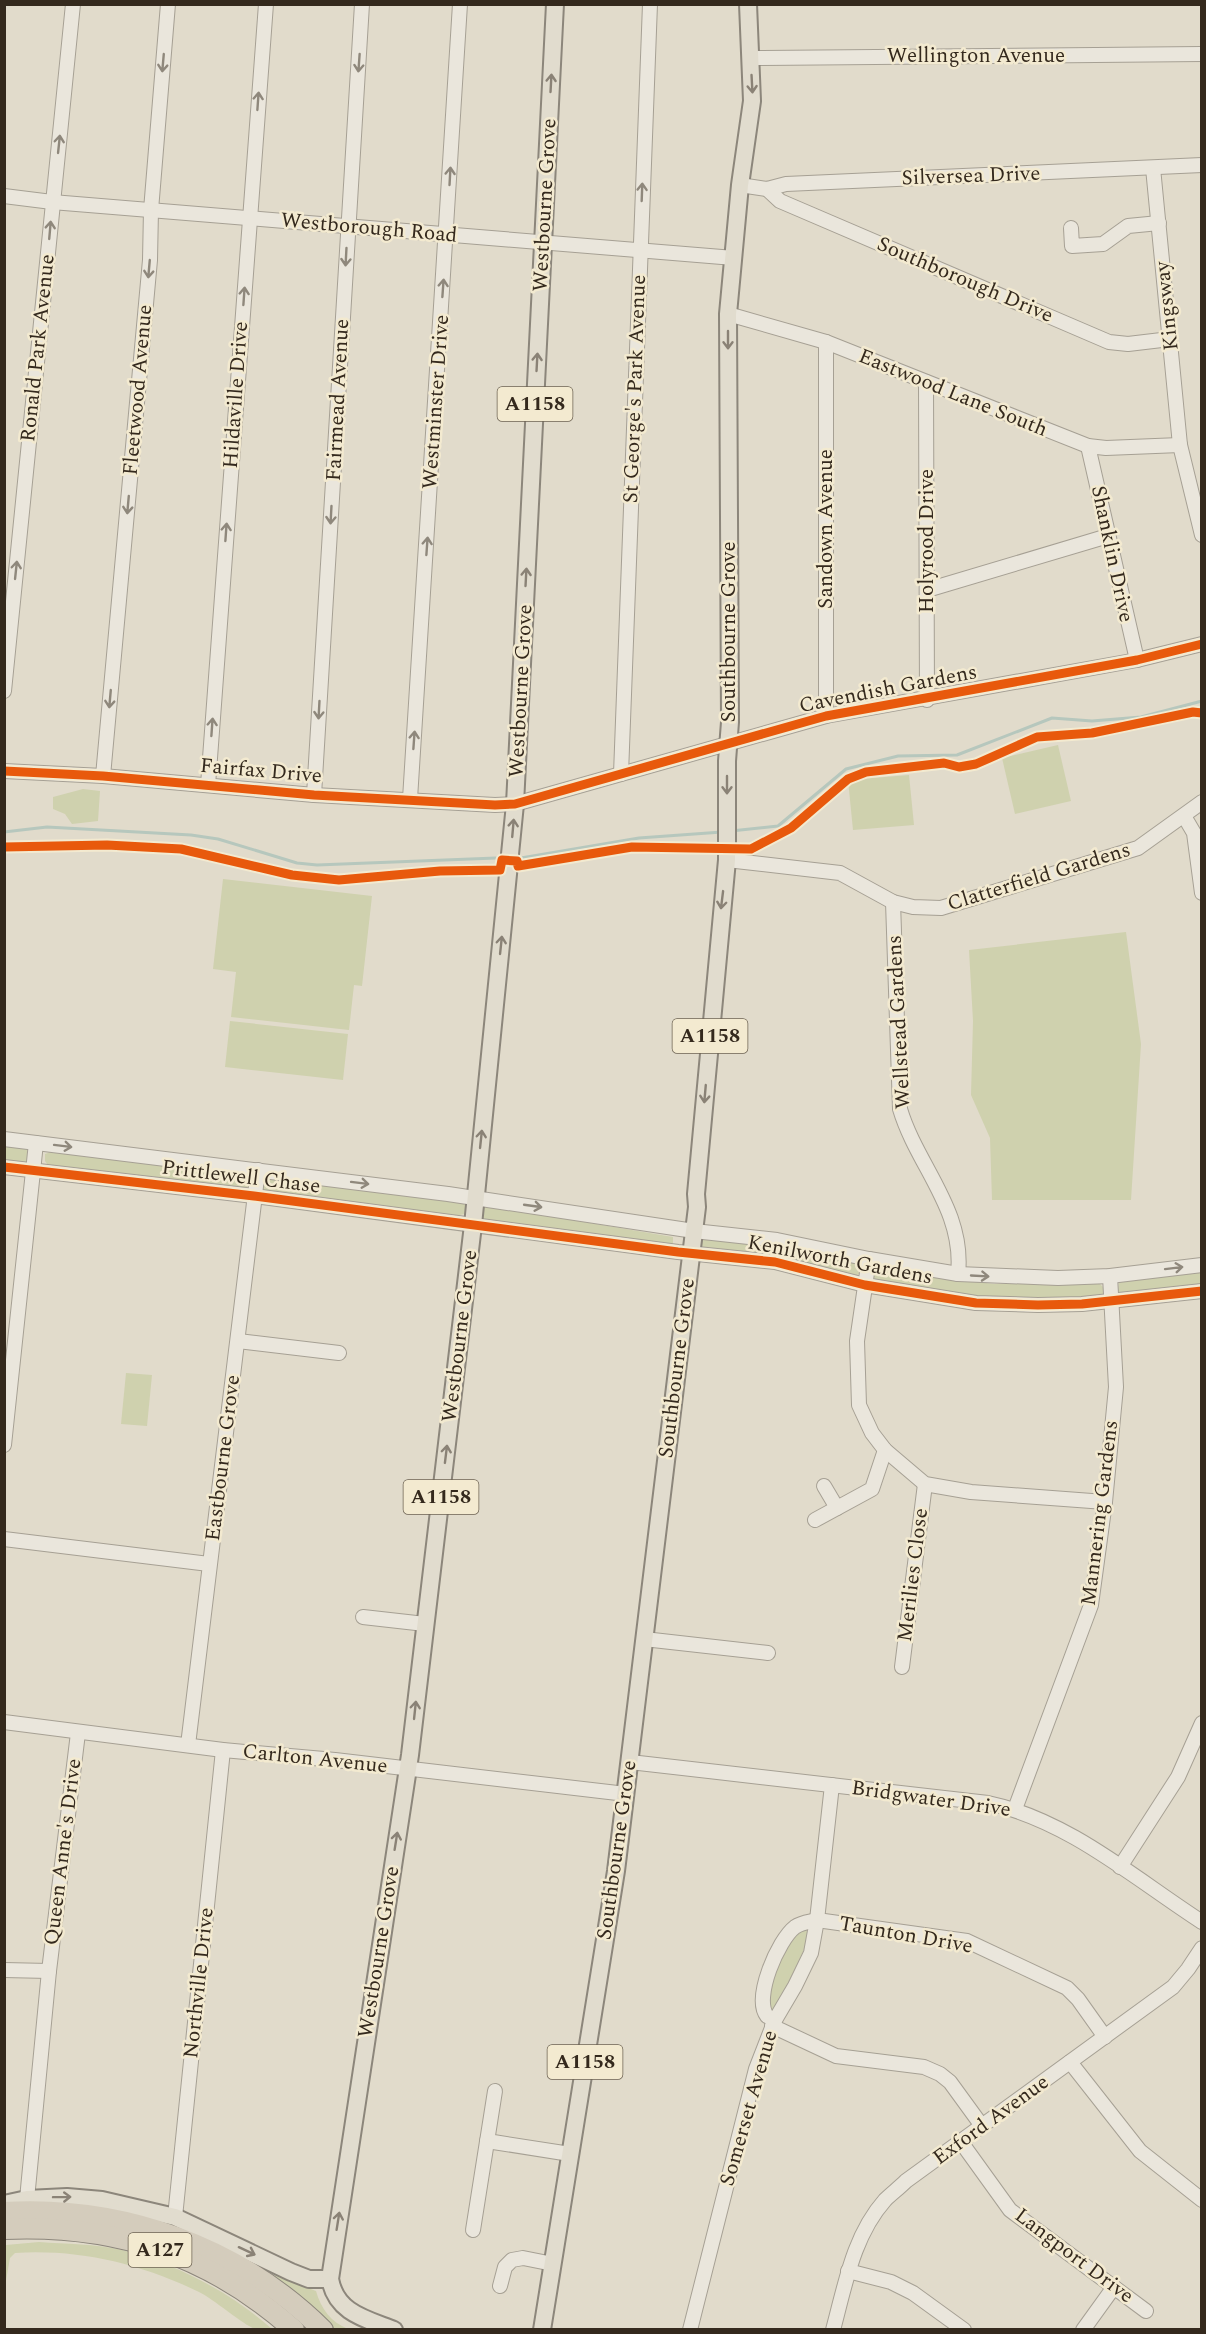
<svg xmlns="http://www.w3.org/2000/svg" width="1206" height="2334" viewBox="0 0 1206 2334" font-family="Spectral,serif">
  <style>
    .green { fill: #cfd1ae }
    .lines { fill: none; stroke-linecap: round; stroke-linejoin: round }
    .stream { stroke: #b6c7bd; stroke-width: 3 }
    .minor-casing { stroke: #a6a094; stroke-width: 16 }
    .major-casing { stroke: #8c867b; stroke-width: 20 }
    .highway-casing { stroke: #8c867b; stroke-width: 22 }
    .minor { stroke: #eae6dc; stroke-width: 14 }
    .major { stroke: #e1dcce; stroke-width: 16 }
    .highway { stroke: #d4ccbc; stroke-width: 20 }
    .cycleway-casing { stroke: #f3ead0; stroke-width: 13 }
    .cycleway { stroke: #e8590c; stroke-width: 9 }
    .oneway { stroke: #8f887c }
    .oneway2 { stroke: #8a8276 }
    .labels { text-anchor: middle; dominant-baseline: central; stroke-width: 5; stroke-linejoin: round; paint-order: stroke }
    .shield { fill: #f3ead0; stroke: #6d6353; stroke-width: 1.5 }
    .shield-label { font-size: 20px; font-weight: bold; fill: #34291d }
    .street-label { font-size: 21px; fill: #34291d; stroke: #f3ead0 }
  </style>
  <rect width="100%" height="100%" fill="#e1dbcb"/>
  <g class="green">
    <path d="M1058 745 1071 801 1015 814 1002 758Z"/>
    <path d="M909 775 914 825 853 830 848 780Z"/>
    <path d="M83 789 100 791 98 821 72 824 65 814 53 809V797Z"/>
    <path d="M223 879 372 896 362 986 354 985 349 1030 231 1017 236 972 213 969Z"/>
    <path d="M1126 932 1141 1044 1131 1200H992L990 1138 971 1095 973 1021 969 950Z"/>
    <path d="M230 1021 348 1034 343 1080 225 1067Z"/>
    <path d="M5 1145 27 1148 29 1161 23 1164 5 1161Z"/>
    <path d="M53 1151 245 1174 249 1179 248 1186 244 1191 50 1168 45 1161V1154Z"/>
    <path d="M267 1178 463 1202 467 1208 465 1214 454 1216 266 1194 261 1188 263 1181Z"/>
    <path d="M485 1205 673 1237V1246L485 1220 479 1213V1209Z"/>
    <path d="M704 1238 768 1246 853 1262 859 1268V1274L853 1277 700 1249V1241Z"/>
    <path d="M879 1267 938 1277 994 1284 1098 1282 1104 1288V1293L1099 1297 991 1299 873 1282 871 1272Z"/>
    <path d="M1201 1270V1285L1120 1293 1118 1291 1119 1281Z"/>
    <path d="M126 1373 152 1375 147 1426 121 1424Z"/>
    <path d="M805 1925 811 1930 803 1952 776 2009 772 2012 766 1995 782 1950Z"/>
    <path d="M39 2242C66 2244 96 2244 122 2250 177 2264 230 2292 272 2329 267 2329 262 2330 258 2330 245 2327 214 2299 199 2292 141 2264 80 2249 15 2253L10 2258 5 2286 6 2245Z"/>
    <path d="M266 2272 316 2291C321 2309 331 2322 348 2329H334L322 2316 265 2275Z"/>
  </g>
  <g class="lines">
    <g class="stream">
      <path d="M731 831 778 826 846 769 898 756 957 755 1052 718 1092 721 1141 717 1202 701"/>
      <path d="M4 832 47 827 191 835 218 839 297 863 317 865 496 858"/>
      <path d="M521 858 639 838 722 832"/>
    </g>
    <g class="minor-casing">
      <g id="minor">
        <path d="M750 58 1202 54"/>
        <path d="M1153 168 1180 445 1202 535"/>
        <path d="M740 185 767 189 786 184 1202 165"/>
        <path d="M767 189 780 201 1109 342 1128 344 1170 339"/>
        <path d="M4 196 52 202 734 258"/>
        <path d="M1071 228 1072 246 1103 244 1128 226 1159 223"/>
        <path d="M728 314 826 342 1088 446 1106 448 1180 445"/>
        <path d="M826 342V716"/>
        <path d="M926 382 927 700"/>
        <path d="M1088 446 1137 660"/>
        <path d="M927 590 1108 536"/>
        <path d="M4 691 73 4"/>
        <path d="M4 771 103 776 314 795 495 805 515 804 826 716 1137 660 1202 644"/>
        <path d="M621 774 650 4"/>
        <path d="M103 776 150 260 151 210 168 4"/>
        <path d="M208 785 266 4"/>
        <path d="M314 795 362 4"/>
        <path d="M410 799 460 4"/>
        <path d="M1184 816 1194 833 1202 893"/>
        <path d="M727 860 840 873 893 902 913 907 941 908 1138 848 1202 802"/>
        <path d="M893 902 900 1109C917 1166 965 1210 958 1274"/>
        <path d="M4 1139 448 1194 694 1231 777 1240 869 1259 958 1274 1058 1278 1110 1276 1202 1265"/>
        <path d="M4 1167 254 1196 678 1252 775 1262 865 1285 976 1303 1038 1305 1082 1304 1202 1291"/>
        <path d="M869 1259 857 1341 859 1405 872 1433 885 1450 925 1484 971 1492 1105 1502"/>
        <path d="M238 1341 339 1353"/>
        <path d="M4 1445 36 1143"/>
        <path d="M824 1486 837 1508"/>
        <path d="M815 1520 872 1489 885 1450"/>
        <path d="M4 1539 209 1564"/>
        <path d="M363 1617 425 1624"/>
        <path d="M644 1639 768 1653"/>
        <path d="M902 1667 925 1484"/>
        <path d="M4 1722 223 1750 335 1760 626 1794"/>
        <path d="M188 1745 258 1170"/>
        <path d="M630 1762 988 1803C1068 1820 1134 1878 1202 1922"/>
        <path d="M1015 1809 1091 1605 1105 1502 1116 1387 1110 1276"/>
        <path d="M1120 1867 1178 1777 1202 1723"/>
        <path d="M4 1970 49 1971"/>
        <path d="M775 2020 767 2016C753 1998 778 1940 795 1927 802 1922 809 1922 817 1920L967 1941 1067 1988 1078 1999 1105 2037"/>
        <path d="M772 2026 836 2056 924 2067 940 2074 950 2082 982 2126"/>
        <path d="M1070 2062 1140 2151 1202 2200"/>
        <path d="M487 2141 570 2154"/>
        <path d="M961 2142 1010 2210 1146 2311"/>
        <path d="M27 2199 49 1971 78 1733"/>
        <path d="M175 2217 223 1750"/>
        <path d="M473 2230 495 2091"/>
        <path d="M848 2271 891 2282 913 2293 964 2330"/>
        <path d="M500 2286 505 2267 512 2260 523 2258 553 2264"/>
        <path d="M690 2330 756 2069 775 2020 795 1986 811 1953 817 1920 832 1785"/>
        <path d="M833 2330C845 2286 853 2236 885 2200 891 2194 899 2188 906 2181L1173 1987 1188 1969 1202 1948"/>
        <path d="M1083 2330 1114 2287"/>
      </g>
    </g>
    <g class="major-casing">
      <g id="major">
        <path d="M4 2204 27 2199 67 2197 102 2200 175 2217 291 2272 309 2279H330"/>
        <path d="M394 2330C366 2319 336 2313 330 2279L410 1755 473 1225 515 804 555 4"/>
        <path d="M542 2330 616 1871 697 1207 696 1194 727 860V761L730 722 728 314 740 185 752 101 748 4"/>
      </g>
    </g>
    <g class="highway-casing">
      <g id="highway">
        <path d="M4 2212C122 2205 238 2246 323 2330"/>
        <path d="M4 2229C117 2224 210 2255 294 2330"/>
      </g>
    </g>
    <use href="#minor" class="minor"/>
    <use href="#major" class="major"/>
    <use href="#highway" class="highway"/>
    <g class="cycleway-casing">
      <g id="cycleway">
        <path d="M4 771 103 776 314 795 495 805 515 804 826 716 1137 660 1202 644"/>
        <path d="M4 847 107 845 181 849 292 875 339 880 440 871 500 870 502 860 517 861 518 866 632 847 751 849 791 828 848 779 866 772 944 763 959 767 976 764 1037 737 1092 733 1193 712 1202 713"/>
        <path d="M4 1167 254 1196 678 1252 775 1262 865 1285 976 1303 1038 1305 1082 1304 1202 1291"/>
      </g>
    </g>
    <use href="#cycleway" class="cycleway"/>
  </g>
  <defs><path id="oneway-shaft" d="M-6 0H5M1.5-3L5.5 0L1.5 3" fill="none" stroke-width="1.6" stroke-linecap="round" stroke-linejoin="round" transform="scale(1.5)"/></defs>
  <g class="oneway">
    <use href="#oneway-shaft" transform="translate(163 63) rotate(95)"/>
    <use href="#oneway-shaft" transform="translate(359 63) rotate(94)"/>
    <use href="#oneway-shaft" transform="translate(258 101) rotate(-86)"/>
    <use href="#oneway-shaft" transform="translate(59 144) rotate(-84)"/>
    <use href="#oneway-shaft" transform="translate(450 176) rotate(-87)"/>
    <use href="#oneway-shaft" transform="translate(642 192) rotate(-88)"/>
    <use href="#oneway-shaft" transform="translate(50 230) rotate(-85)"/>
    <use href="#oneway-shaft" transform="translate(346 257) rotate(93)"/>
    <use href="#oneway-shaft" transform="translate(149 269) rotate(95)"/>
    <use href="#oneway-shaft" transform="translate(443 288) rotate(-86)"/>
    <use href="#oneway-shaft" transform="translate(244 296) rotate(-86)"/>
    <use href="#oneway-shaft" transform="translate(128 505) rotate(95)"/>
    <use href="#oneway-shaft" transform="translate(331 515) rotate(93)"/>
    <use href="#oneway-shaft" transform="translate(226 532) rotate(-86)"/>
    <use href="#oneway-shaft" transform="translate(427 546) rotate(-86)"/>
    <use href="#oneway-shaft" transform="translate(16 570) rotate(-84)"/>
    <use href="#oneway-shaft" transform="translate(110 699) rotate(95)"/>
    <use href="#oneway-shaft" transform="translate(319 710) rotate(93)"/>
    <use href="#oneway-shaft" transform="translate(212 727) rotate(-86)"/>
    <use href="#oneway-shaft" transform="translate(414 740) rotate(-86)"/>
    <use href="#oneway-shaft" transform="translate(63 1146) rotate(7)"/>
    <use href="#oneway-shaft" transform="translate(360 1183) rotate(7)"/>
    <use href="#oneway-shaft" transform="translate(533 1206) rotate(8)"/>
    <use href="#oneway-shaft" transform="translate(1174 1268) rotate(-7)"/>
    <use href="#oneway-shaft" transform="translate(980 1276) rotate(3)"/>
  </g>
  <g class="oneway2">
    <use href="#oneway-shaft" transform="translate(551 83) rotate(-87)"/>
    <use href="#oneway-shaft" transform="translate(752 84) rotate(87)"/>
    <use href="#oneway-shaft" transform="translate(728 340) rotate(90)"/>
    <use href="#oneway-shaft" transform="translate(537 362) rotate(-87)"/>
    <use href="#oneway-shaft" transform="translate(526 577) rotate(-87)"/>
    <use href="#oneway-shaft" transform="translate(727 785) rotate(90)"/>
    <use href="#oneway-shaft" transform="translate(513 828) rotate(-85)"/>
    <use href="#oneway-shaft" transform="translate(722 900) rotate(97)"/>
    <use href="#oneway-shaft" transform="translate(501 945) rotate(-84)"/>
    <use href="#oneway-shaft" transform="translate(705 1094) rotate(95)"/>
    <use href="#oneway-shaft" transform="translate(481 1139) rotate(-84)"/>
    <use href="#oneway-shaft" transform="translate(446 1454) rotate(-83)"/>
    <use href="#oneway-shaft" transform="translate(415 1710) rotate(-84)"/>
    <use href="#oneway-shaft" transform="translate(396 1841) rotate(-81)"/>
    <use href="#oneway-shaft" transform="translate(62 2197) rotate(-1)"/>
    <use href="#oneway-shaft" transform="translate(338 2221) rotate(-81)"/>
    <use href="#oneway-shaft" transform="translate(247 2251) rotate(25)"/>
  </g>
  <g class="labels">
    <g class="shield">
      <rect x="497.5" y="387" width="75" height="34" rx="4.5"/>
      <rect x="672.5" y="1019" width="75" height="34" rx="4.5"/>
      <rect x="403.5" y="1480" width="75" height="34" rx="4.5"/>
      <rect x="547.5" y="2045" width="75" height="34" rx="4.5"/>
      <rect x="128.5" y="2233" width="63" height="34" rx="4.5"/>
    </g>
    <g class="shield-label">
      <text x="535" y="404">A1158</text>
      <text x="710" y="1036">A1158</text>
      <text x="441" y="1497">A1158</text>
      <text x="585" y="2062">A1158</text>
      <text x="160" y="2250">A127</text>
    </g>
    <g class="street-label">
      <text x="976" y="56">Wellington Avenue</text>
      <text transform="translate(971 176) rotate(-2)">Silversea Drive</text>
      <text transform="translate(545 205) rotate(-87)">Westbourne Grove</text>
      <text transform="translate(369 228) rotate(5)">Westborough Road</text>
      <text transform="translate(965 280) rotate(23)">Southborough Drive</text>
      <text transform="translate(1167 306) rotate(-96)">Kingsway</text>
      <text transform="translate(38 348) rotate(-84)">Ronald Park Avenue</text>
      <text transform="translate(635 389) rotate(-88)">St George's Park Avenue</text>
      <text transform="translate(138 390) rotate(-85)">Fleetwood Avenue</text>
      <text transform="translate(953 393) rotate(22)">Eastwood Lane South</text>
      <text transform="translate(236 395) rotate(-86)">Hildaville Drive</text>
      <text transform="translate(338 400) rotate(-87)">Fairmead Avenue</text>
      <text transform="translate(436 402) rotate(-86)">Westminster Drive</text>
      <text transform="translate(826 529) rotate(-90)">Sandown Avenue</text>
      <text transform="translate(927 541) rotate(-90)">Holyrood Drive</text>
      <text transform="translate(1112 554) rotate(78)">Shanklin Drive</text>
      <text transform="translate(729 632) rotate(-90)">Southbourne Grove</text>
      <text transform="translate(888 689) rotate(-11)">Cavendish Gardens</text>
      <text transform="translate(521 691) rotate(-87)">Westbourne Grove</text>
      <text transform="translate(261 771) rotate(5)">Fairfax Drive</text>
      <text transform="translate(1039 877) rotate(-17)">Clatterfield Gardens</text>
      <text transform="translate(899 1022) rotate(-93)">Wellstead Gardens</text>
      <text transform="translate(241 1177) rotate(7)">Prittlewell Chase</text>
      <text transform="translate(840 1260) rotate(11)">Kenilworth Gardens</text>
      <text transform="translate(460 1336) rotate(-83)">Westbourne Grove</text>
      <text transform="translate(677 1368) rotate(-83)">Southbourne Grove</text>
      <text transform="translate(223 1458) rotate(-83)">Eastbourne Grove</text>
      <text transform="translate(1100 1513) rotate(-83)">Mannering Gardens</text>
      <text transform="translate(913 1575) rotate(-83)">Merilies Close</text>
      <text transform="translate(315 1759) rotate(6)">Carlton Avenue</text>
      <text transform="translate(931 1799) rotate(8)">Bridgwater Drive</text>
      <text transform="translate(617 1850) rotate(-82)">Southbourne Grove</text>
      <text transform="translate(63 1852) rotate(-83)">Queen Anne's Drive</text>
      <text transform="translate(906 1935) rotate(10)">Taunton Drive</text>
      <text transform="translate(379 1952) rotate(-81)">Westbourne Grove</text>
      <text transform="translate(199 1983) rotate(-84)">Northville Drive</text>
      <text transform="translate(749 2108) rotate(-74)">Somerset Avenue</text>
      <text transform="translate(991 2120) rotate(-36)">Exford Avenue</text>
      <text transform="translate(1074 2256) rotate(37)">Langport Drive</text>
    </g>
  </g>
  <rect width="1206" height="2334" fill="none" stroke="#34291d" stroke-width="12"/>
</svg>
